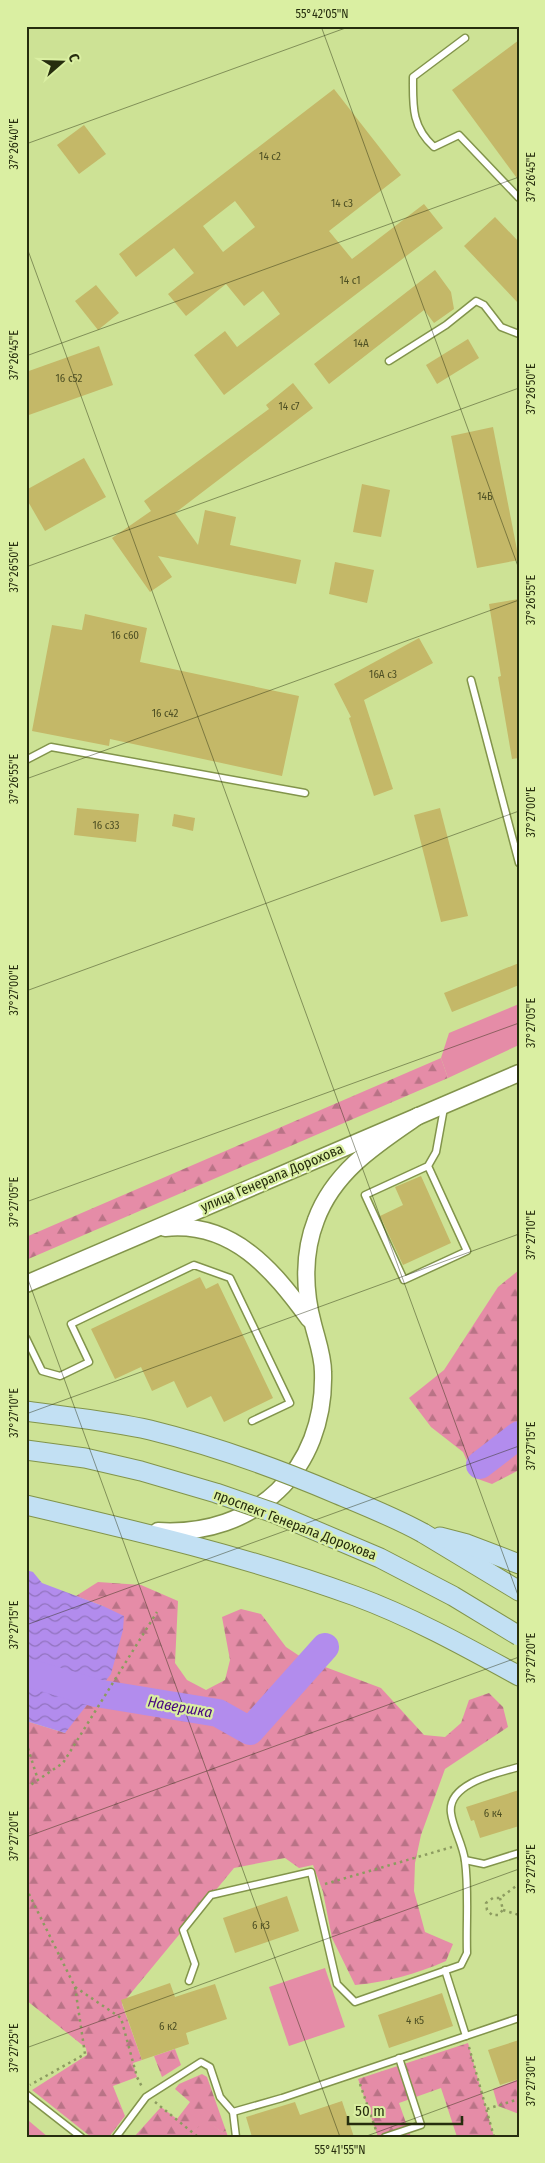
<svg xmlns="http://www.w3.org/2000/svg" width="545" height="2163" viewBox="0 0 545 2163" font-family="'Fira Sans Condensed',sans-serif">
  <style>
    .green { fill: #e58ca7 }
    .forest { fill: url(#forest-firs) }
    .water { fill: url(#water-waves) }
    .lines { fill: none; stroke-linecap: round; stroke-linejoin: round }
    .river { stroke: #b28ced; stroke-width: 28 }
    .building { fill: #c4b868; fill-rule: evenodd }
    .service-casing { stroke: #82944b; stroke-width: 9 }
    .tertiary-casing { stroke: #82944b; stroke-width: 19 }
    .secondary-casing { stroke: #82944b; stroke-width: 21 }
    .path { stroke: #8c9b60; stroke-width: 2.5; stroke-dasharray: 2.5 4; stroke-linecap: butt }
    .service { stroke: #fff; stroke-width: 6 }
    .tertiary { stroke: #fff; stroke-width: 16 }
    .secondary { stroke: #c2e0f3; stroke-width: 19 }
    .secondary-bridge-casing { stroke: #82944b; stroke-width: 21; stroke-linecap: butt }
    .secondary-bridge { stroke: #c2e0f3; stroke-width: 19 }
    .ticks { fill: none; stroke: #262d0e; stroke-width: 1; stroke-opacity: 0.45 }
    .labels { text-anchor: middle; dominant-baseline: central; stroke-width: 4.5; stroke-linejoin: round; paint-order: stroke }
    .number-label { font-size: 11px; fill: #4e5024 }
    .street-label { font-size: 14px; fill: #262d0e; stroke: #daefa2 }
    .water-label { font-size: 15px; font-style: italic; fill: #4a0980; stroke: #daefa2 }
    .neatline { fill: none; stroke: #262d0e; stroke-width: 2 }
    .ticks-label { font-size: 12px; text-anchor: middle; fill: #262d0e }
  </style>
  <defs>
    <pattern id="forest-firs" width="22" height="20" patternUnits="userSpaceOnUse" patternTransform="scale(1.25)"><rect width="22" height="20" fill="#e58ca7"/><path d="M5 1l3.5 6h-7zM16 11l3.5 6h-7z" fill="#b97386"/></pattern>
    <pattern id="water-waves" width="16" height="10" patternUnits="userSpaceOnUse" patternTransform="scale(1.25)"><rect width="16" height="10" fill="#b28ced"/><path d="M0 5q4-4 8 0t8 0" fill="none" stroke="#9173be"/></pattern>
  </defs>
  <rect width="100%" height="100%" fill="#cde295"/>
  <g class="green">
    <path d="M519 1004V1045L448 1078 441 1058 449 1033Z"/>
    <path d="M325 1968 345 2027 289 2046 269 1987Z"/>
    <path d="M206 2120 222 2132 226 2131 228 2137H186Z"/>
    <path d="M29 2121 48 2137H26V2125Z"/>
  </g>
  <g class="forest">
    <path d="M441 1058 448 1078 26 1260V1237Z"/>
    <path d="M519 1270V1470L492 1484 475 1478 463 1452 431 1427 409 1398 444 1370 498 1287Z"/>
    <path d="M98 1582 141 1585 178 1601 175 1663 187 1680 206 1690 225 1680 230 1660 222 1617 241 1609 261 1614 286 1647 304 1659 381 1688 424 1735 445 1737 461 1723 469 1700 489 1693 503 1707 508 1727 445 1769 421 1835 415 1863 414 1891 425 1932 453 1944 446 1961C416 1974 388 1982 355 1985L332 1938 323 1892 313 1865 299 1868 285 1858 234 1868 122 2004 142 2060 133 2063 137 2077 113 2086 125 2116 109 2137H91L32 2090 87 2055 86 2048 26 2000V1721L65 1733 103 1606 76 1596Z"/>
    <path d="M468 2043 494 2137H457L441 2088 399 2103 411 2137H378L358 2079Z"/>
    <path d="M175 2049 181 2065 162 2077 154 2056Z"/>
    <path d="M202 2074 207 2077 226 2131 222 2132 206 2121 186 2137H134L161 2107 177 2119 190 2102 175 2089 179 2084Z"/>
    <path d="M519 2079V2114L498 2106 493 2089Z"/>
  </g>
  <path class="water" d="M26 1570 33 1572 42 1583 103 1606 124 1616 123 1630 111 1674 65 1733 26 1721Z"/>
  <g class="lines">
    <g class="river">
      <path d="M480 1465 519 1435"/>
      <path d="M26 1672 96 1693 218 1713 250 1731 325 1647"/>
    </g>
  </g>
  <g class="building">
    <path d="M519 40V181L452 90Z"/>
    <path d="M334 89 401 175 329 231 352 259 424 204 443 228 224 395 194 355 225 331 237 347 280 314 263 291 244 306 226 284 186 316 168 294 194 273 174 248 136 277 119 254ZM235 201 255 227 223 252 203 226Z"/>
    <path d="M84 125 106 154 79 174 57 145Z"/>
    <path d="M495 217 519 242V304L464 246Z"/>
    <path d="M435 270 451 292 454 309 434 323 424 310 329 384 314 364Z"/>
    <path d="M96 285 119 313 98 330 75 301Z"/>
    <path d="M468 339 479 358 437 384 426 365Z"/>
    <path d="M99 346 113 385 26 416V372Z"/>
    <path d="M293 383 313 408 175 513 198 545 205 510 236 517 230 545 301 560 296 584 158 556 172 577 150 592 112 538 151 511 144 501 269 409 266 405Z"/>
    <path d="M493 427 519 560 477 568 451 436Z"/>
    <path d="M84 458 106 497 45 531 26 498V490Z"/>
    <path d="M362 484 390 490 381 537 353 532Z"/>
    <path d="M335 562 374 570 367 603 329 594Z"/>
    <path d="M519 599V758L512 759 498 677 501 676 489 604Z"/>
    <path d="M85 614 147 628 140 662 299 696 282 776 110 739 109 746 32 731 52 625 82 630Z"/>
    <path d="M419 638 433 663 364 700 393 789 374 796 349 718 351 717 334 684Z"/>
    <path d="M77 808 139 814 136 842 74 835Z"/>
    <path d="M440 808 468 916 441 922 414 815Z"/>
    <path d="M174 814 195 818 193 831 172 826Z"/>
    <path d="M519 963V985L452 1012 444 993Z"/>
    <path d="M421 1176 451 1243 403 1265 380 1216 403 1205 395 1187Z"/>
    <path d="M200 1277 206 1289 218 1283 273 1398 224 1422 211 1396 187 1408 174 1381 152 1391 141 1367 115 1379 91 1329Z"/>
    <path d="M519 1790V1826L480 1838 474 1820 471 1821 466 1807Z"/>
    <path d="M287 1896 299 1931 235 1953 223 1918Z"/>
    <path d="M170 1983 175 1997 215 1984 227 2019 186 2033 189 2044 142 2060 121 2000Z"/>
    <path d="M442 1993 453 2026 389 2048 378 2015Z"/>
    <path d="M519 2040V2079L500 2085 488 2050Z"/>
    <path d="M342 2101 354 2137H252L246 2117 295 2102 300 2115Z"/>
  </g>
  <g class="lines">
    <g class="service-casing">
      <g id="service">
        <path d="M465 38 413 77C413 105 411 126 434 147L459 135 519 198"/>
        <path d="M389 361 446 325 476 301 484 305 501 327 519 334"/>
        <path d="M471 680 519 863"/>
        <path d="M26 760 51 747 305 793"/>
        <path d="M428 1166 467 1251 404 1280 365 1195 428 1166 436 1152 444 1108"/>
        <path d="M26 1338 42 1371 60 1376 89 1362 71 1324 194 1265 230 1278 290 1403 252 1421"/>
        <path d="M465 1860 484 1864 519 1853"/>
        <path d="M189 1981 195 1964 183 1930 211 1895 311 1872 337 1984 355 2002 461 1965 467 1953C466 1923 469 1891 465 1861 463 1844 453 1829 451 1813 447 1783 498 1773 519 1767"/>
        <path d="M466 2036 519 2018"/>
        <path d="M26 2094 81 2137"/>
        <path d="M233 2112 282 2098 466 2036 445 1970"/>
        <path d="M116 2137 146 2097 201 2062 210 2067 220 2097 233 2112 236 2137"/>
        <path d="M385 2137 421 2125 399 2058"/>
      </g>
    </g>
    <g class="tertiary-casing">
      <g id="tertiary">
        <path d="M165 1228C233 1221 273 1270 309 1319"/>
        <path d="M26 1284 519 1073"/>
        <path d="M158 1531C255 1537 326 1470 323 1372 323 1356 317 1340 313 1324 304 1291 303 1253 316 1220 334 1171 377 1144 418 1116"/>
      </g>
    </g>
    <g class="secondary-casing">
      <g id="secondary">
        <path d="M26 1505C137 1531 248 1557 355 1596 412 1617 466 1647 519 1676"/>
        <path d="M423 1533 519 1591"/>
        <path d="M440 1537 467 1544 519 1564"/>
      </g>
    </g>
    <g class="path">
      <path d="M26 1742 38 1780"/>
      <path d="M26 1788 63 1763 157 1612"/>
      <path d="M325 1884 452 1847"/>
      <path d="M26 1888 75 1987 85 2054 30 2085"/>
      <path d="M500 1898 503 1910 498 1915H492L487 1910 486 1903 493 1898H500L519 1884"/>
      <path d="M503 1910 519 1915"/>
      <path d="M75 1987 121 2018 137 2077 142 2087"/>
      <path d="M469 2047 494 2137"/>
      <path d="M360 2084 377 2133"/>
      <path d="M155 2102 198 2137"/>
      <path d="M487 2109 519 2099"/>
    </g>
    <use href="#service" class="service"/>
    <use href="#tertiary" class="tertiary"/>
    <use href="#secondary" class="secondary"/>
    <g class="secondary-bridge-casing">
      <g id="secondary-bridge">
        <path d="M26 1411C68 1417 110 1421 150 1430 215 1446 276 1468 337 1494 366 1506 396 1518 423 1533"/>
        <path d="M26 1450 85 1458 141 1471 216 1493 274 1513 380 1558 453 1596 519 1636"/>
      </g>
    </g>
    <use href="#secondary-bridge" class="secondary-bridge"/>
  </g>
  <path class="ticks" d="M321 26 519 569M26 144 351 26M26 245 519 1598M26 356 519 177M26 567 519 388M26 779 519 600M26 991 519 811M26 1202 519 1023M26 1274 340 2137M26 1414 519 1234M26 1625 519 1446M26 1837 519 1657M26 2048 519 1869M364 2137 519 2080"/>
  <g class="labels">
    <g class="number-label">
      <text x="270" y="156">14 с2</text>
      <text x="342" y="203">14 с3</text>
      <text x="350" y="280">14 с1</text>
      <text x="361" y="343">14А</text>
      <text x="69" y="378">16 с52</text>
      <text x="289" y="406">14 с7</text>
      <text x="485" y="496">14Б</text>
      <text x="125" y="635">16 с60</text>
      <text x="383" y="674">16А с3</text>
      <text x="165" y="713">16 с42</text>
      <text x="106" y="825">16 с33</text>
      <text x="493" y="1813">6 к4</text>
      <text x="261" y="1925">6 к3</text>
      <text x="415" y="2020">4 к5</text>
      <text x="168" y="2026">6 к2</text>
    </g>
    <g class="street-label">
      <text transform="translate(272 1178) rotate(-23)">улица Генерала Дорохова</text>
      <text transform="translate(295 1525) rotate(21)">проспект Генерала Дорохова</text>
    </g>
    <g class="water-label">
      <text transform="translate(180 1707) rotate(10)">Навершка</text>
    </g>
  </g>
  <rect width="545" height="2163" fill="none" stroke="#daefa2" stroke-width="55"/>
  <g transform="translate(62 62) rotate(70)" stroke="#daefa2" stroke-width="4" paint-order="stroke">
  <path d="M0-4L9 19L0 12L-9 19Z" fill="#262d0e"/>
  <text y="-8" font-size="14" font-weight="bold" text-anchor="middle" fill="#262d0e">С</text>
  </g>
  <path d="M348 2116v8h114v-8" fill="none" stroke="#262d0e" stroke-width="2.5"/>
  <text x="355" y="2116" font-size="15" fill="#262d0e" stroke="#daefa2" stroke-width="4" paint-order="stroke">50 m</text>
  <rect x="28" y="28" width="490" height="2108" class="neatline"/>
  <g class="ticks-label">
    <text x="322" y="18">55°42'05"N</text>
    <text transform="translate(14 144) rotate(-90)" y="4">37°26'40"E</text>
    <text transform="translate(531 177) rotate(-90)" y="4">37°26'45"E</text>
    <text transform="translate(14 355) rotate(-90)" y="4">37°26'45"E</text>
    <text transform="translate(531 389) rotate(-90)" y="4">37°26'50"E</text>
    <text transform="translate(14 567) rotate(-90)" y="4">37°26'50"E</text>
    <text transform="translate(531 600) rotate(-90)" y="4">37°26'55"E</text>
    <text transform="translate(14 779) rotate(-90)" y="4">37°26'55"E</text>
    <text transform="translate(531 812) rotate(-90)" y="4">37°27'00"E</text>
    <text transform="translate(14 990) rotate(-90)" y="4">37°27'00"E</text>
    <text transform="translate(531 1023) rotate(-90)" y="4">37°27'05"E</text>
    <text transform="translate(14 1202) rotate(-90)" y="4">37°27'05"E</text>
    <text transform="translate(531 1235) rotate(-90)" y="4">37°27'10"E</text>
    <text transform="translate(14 1413) rotate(-90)" y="4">37°27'10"E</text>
    <text transform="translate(531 1446) rotate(-90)" y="4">37°27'15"E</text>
    <text transform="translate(14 1625) rotate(-90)" y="4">37°27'15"E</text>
    <text transform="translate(531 1658) rotate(-90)" y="4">37°27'20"E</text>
    <text transform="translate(14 1836) rotate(-90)" y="4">37°27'20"E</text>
    <text transform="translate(531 1869) rotate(-90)" y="4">37°27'25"E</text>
    <text transform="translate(14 2048) rotate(-90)" y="4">37°27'25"E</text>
    <text transform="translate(531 2081) rotate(-90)" y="4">37°27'30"E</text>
    <text x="340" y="2154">55°41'55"N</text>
  </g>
</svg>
